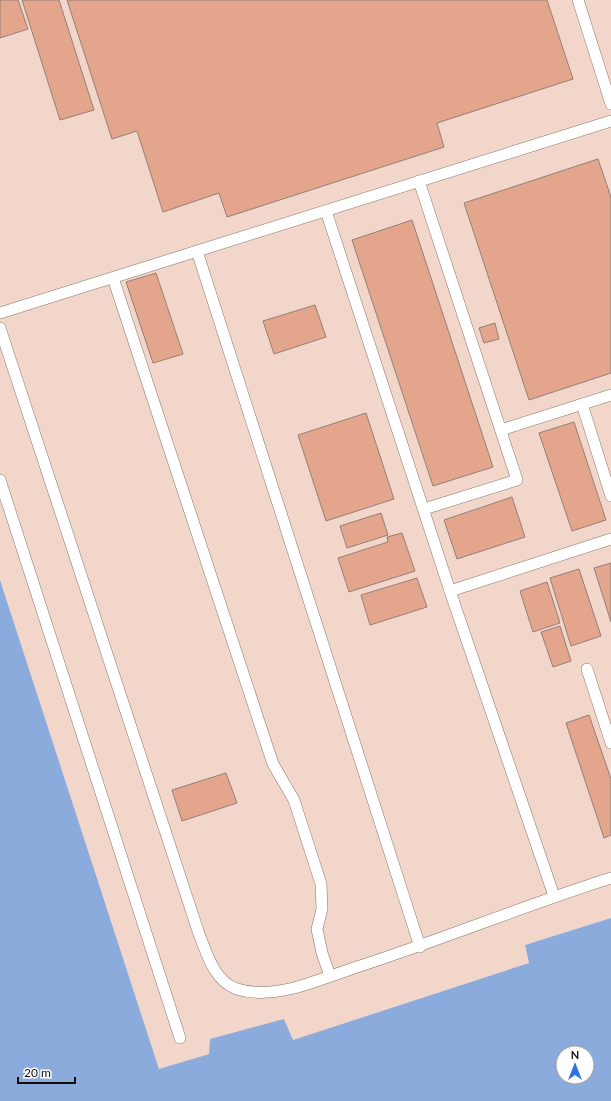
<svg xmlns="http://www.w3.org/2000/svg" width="611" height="1101" viewBox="0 0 611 1101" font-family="Lato,sans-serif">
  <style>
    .built { fill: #f3d6ca }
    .water { fill: #8cabdd; fill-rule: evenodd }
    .building { fill: #e3a68d; stroke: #937f77 }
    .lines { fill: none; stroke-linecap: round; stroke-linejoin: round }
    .service-casing { stroke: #88746c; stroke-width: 12 }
    .service { stroke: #fff; stroke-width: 11 }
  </style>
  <rect width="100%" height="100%" fill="#fce5dc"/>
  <path class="built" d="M0 0H611V918L525 945 529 963 293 1040 209 1054 159 1069 0 580Z"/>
  <path class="water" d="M0 580 159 1069 209 1054 210 1039 284 1019 293 1040 529 963 525 945 611 918V1101H0ZM563 1053H587V1077H563Z"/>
  <g class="building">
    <path d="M0 0H18L28 29 0 38Z"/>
    <path d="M22 0H59L94 110 60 120Z"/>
    <path d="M67 0H547L573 79 437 123 444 147 227 217 219 193 163 212 137 131 112 139Z"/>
    <path d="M598 159 611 197V373L529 400 464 203Z"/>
    <path d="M412 220 493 467 433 486 352 240Z"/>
    <path d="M156 273 183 354 153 363 126 282Z"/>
    <path d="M315 305 326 337 274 354 263 321Z"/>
    <path d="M495 323 499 339 484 343 479 328Z"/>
    <path d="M366 413 394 499 326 521 298 435Z"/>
    <path d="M574 422 606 520 572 531 539 433Z"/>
    <path d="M512 497 525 537 457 559 444 520Z"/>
    <path d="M381 513 388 535 347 548 340 526Z"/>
    <path d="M402 533 415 571 349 592 338 558 388 542 387 537Z"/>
    <path d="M611 563V622L594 568Z"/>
    <path d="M579 569 601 636 571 646 550 578Z"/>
    <path d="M417 578 427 607 370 625 361 595Z"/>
    <path d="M547 582 560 623 533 632 520 591Z"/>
    <path d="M560 626 571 661 553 667 541 632Z"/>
    <path d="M589 715 611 779V835L604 838 566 723Z"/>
    <path d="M226 773 237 803 182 821 172 790Z"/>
  </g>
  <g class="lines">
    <g class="service-casing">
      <g id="service">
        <path d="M578 0 611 104"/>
        <path d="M419 181 517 480 424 509"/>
        <path d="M326 211 450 591 554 896"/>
        <path d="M197 251 420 947"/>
        <path d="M113 278 273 764 294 800 321 884 322 909 317 929 322 953 330 976"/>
        <path d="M0 313 611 121"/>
        <path d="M0 328 199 934C207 954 214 981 237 989 255 995 277 992 294 988 315 982 336 974 357 967 443 939 526 905 611 878"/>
        <path d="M582 404 611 496"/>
        <path d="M501 430 611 395"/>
        <path d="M0 480 180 1038"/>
        <path d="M450 591 611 539"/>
        <path d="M587 669 611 743"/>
      </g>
    </g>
    <use href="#service" class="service"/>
  </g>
  <g transform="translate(575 1065)"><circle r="19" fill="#ffffff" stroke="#a19e9d"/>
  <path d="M0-3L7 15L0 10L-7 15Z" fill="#3174e1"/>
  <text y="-6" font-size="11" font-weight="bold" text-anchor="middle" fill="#130c09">N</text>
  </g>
  <path d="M18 1077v6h57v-6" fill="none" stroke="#130c09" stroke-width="2"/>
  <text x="24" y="1077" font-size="12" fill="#130c09" stroke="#ffffff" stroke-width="3" paint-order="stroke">20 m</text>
</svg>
